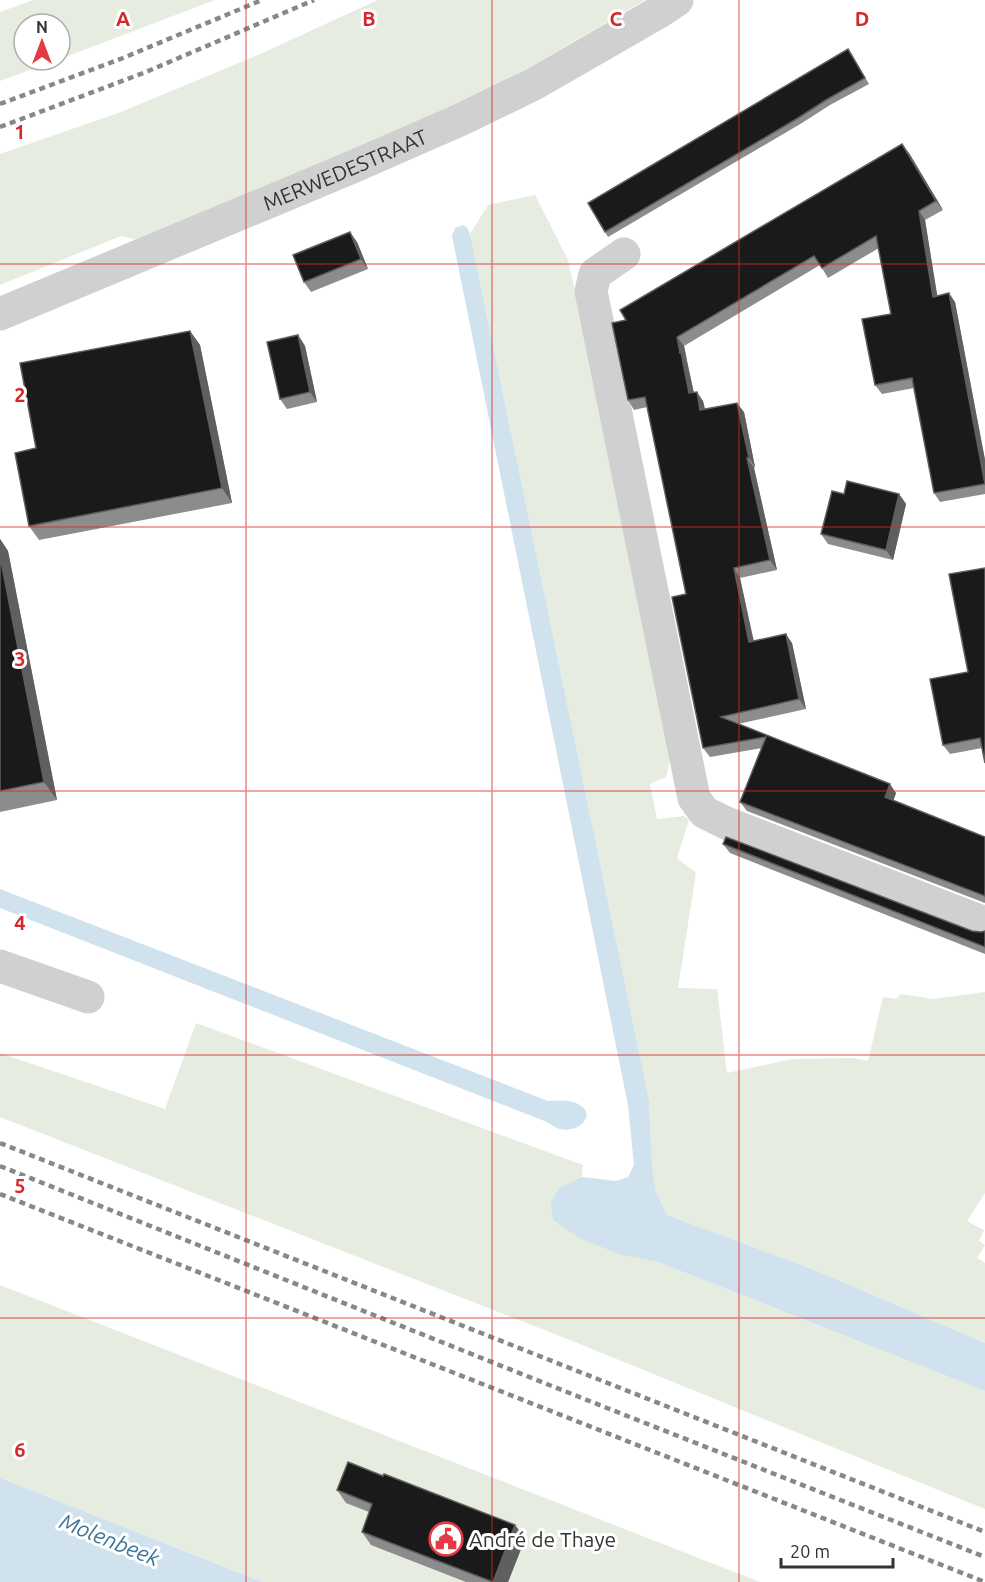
<svg xmlns="http://www.w3.org/2000/svg" width="985" height="1582" viewBox="0 0 985 1582" font-family="Ubuntu,sans-serif">
  <style>
    .green { fill: #e6ecdf }
    .water { fill: #cfe2ee }
    .lines { fill: none; stroke-linecap: round; stroke-linejoin: round }
    .minor { stroke: #d0d0d0; stroke-width: 33 }
    .rail { stroke: #888; stroke-width: 4.5; stroke-dasharray: 6 4.5; stroke-linecap: butt }
    .wall { fill: #8c8c8c }
    .shaded-wall { fill: #5f5f5f }
    .building { fill: #1a1a1a; stroke: #5f5f5f; stroke-width: 1.5 }
    .grid { fill: none; stroke: #d62828; stroke-width: 1.5; stroke-opacity: 0.55 }
    .labels { text-anchor: middle; dominant-baseline: central; stroke-width: 6; stroke-linejoin: round; paint-order: stroke }
    .street-label { font-size: 21px; fill: #333; stroke: #fff }
    .poi-label { font-size: 21px; fill: #333; stroke: #fff; text-anchor: start }
    .water-label { font-size: 22px; font-style: italic; fill: #3f7597; stroke: #fff }
    .grid-label { font-size: 20px; text-anchor: middle; font-weight: bold; fill: #d62828; stroke: #fff; stroke-width: 6; stroke-linejoin: round; paint-order: stroke }
  </style>
  <rect width="100%" height="100%" fill="#fff"/>
  <g class="green">
    <path d="M33 0H215L60 59V24H24V60H57L0 81V12Z"/>
    <path d="M378 0H645L530 67 458 105 142 241 121 236 0 285V154L121 112 251 58Z"/>
    <path d="M535 195 568 260 601 410 672 751 666 777 650 784 657 819 684 816 689 820 677 858 696 873 678 988 717 989 727 1073 792 1059 853 1058 868 1061 883 997 896 999 901 994 933 999 985 992V1193L967 1221 984 1230 979 1241 985 1245 977 1258 985 1263V1343L812 1269 667 1215 656 1191 652 1167 649 1100 470 234 488 205Z"/>
    <path d="M196 1023 583 1165 582 1177 559 1188 622 1255 658 1262 985 1391V1509L570 1340 0 1117V1053L165 1109Z"/>
    <path d="M0 1285 760 1582H262L0 1478Z"/>
  </g>
  <g class="water">
    <path d="M463 225 467 228 470 234 649 1100 652 1167 656 1191 667 1215 812 1269 985 1343V1391L658 1262 622 1255 579 1238 553 1220 551 1202 559 1188 582 1177 616 1181 628 1177 634 1165 628 1105 452 236 455 228Z"/>
    <path d="M0 889 548 1101C557 1101 570 1099 578 1104 598 1114 579 1134 560 1129 556 1128 551 1125 547 1122L0 908Z"/>
    <path d="M0 1478 262 1582H0Z"/>
  </g>
  <g class="lines">
    <g class="minor">
      <path d="M624 254 595 274 591 291 694 798 704 812 726 823 985 923"/>
      <path id="s1" d="M0 314 350 168 460 120 534 84 659 12 677 0"/>
      <path d="M0 966 88 997"/>
    </g>
    <g class="rail">
      <path d="M0 104 123 58 262 0"/>
      <path d="M0 127 146 72 314 0"/>
      <path d="M0 1143 985 1532"/>
      <path d="M0 1166 607 1408 985 1557"/>
      <path d="M0 1194 985 1582"/>
    </g>
  </g>
  <g class="wall">
    <path d="M848 49 869 84 830 105 802 123 608 237 605 232Z"/>
    <path d="M909 153 943 210 925 220 937 296 955 302 985 460V494L940 502 934 493 914 388 882 394 875 385 891 314 879 248 828 278 820 265 684 346 694 393 703 401 705 409 744 412 755 467 754 468 777 570 740 578 753 641 792 643 806 709 738 724 896 793 893 801 985 837V903L747 811 740 802 762 748 710 757 703 748 686 594 647 407 634 410 628 400 626 320Z"/>
    <path d="M357 242 368 269 311 292 304 282Z"/>
    <path d="M190 331 200 345 232 503 39 540 29 526 36 448Z"/>
    <path d="M298 335 305 346 317 402 287 409 280 399Z"/>
    <path d="M844 494H899L906 504 893 560 828 544 821 534Z"/>
    <path d="M0 539 8 551 57 800 0 812Z"/>
    <path d="M968 672 982 748 950 754 943 745Z"/>
    <path d="M723 844 972 931 981 932 985 931V954L730 853Z"/>
    <path d="M383 1476 515 1525 525 1539 508 1582H466L371 1545 362 1532 369 1512 346 1503 337 1490Z"/>
  </g>
  <g class="shaded-wall">
    <path d="M902 144 909 153 943 210 936 201Z"/>
    <path d="M919 211 925 220 939 306 933 297Z"/>
    <path d="M350 232 357 242 368 269 361 259Z"/>
    <path d="M949 293 955 302 985 460V484Z"/>
    <path d="M190 331 200 345 232 503 222 488Z"/>
    <path d="M298 335 305 346 317 402 310 392Z"/>
    <path d="M677 337 684 346 687 361 680 352Z"/>
    <path d="M681 352 687 362 696 403 689 393Z"/>
    <path d="M697 392 703 401 707 419 700 410Z"/>
    <path d="M737 403 744 412 755 467 749 458Z"/>
    <path d="M747 458 754 468 777 570 770 560Z"/>
    <path d="M899 494 906 504 893 560 886 550Z"/>
    <path d="M0 539 8 551 57 800 44 782 0 556Z"/>
    <path d="M734 568 740 578 756 651 749 642Z"/>
    <path d="M786 634 792 643 806 709 799 699Z"/>
    <path d="M890 784 896 793 891 807 885 797Z"/>
    <path d="M515 1525 525 1539 508 1582H493Z"/>
  </g>
  <g class="building">
    <path d="M848 49 865 78 826 100 798 118 605 232 588 203Z"/>
    <path d="M902 144 936 201 919 211 933 297 949 293 985 484 934 493 912 378 875 385 862 319 891 314 876 236 822 268 814 256 677 337 680 352 679 353 681 352 689 393 697 392 700 410 737 403 749 458H747L770 560 734 568 749 642 786 634 799 699 721 717 890 784 885 797 985 837V896L740 802 766 737 703 748 672 597 686 594 645 397 628 400 612 323 626 320 620 310Z"/>
    <path d="M350 232 361 259 304 282 293 255Z"/>
    <path d="M190 331 222 488 29 526 15 453 36 448 20 363Z"/>
    <path d="M298 335 310 392 280 399 267 342Z"/>
    <path d="M847 481 899 494 886 550 821 534 832 491 844 494Z"/>
    <path d="M0 556 44 782 0 791Z"/>
    <path d="M985 568V763L980 738 943 745 930 679 968 672 949 574Z"/>
    <path d="M726 837 972 931 981 932 985 931V947L723 844Z"/>
    <path d="M348 1462 383 1476 384 1474 515 1525 493 1582 362 1532 372 1504 337 1490Z"/>
  </g>
  <path class="grid" d="M246 0V1582M492 0V1582M739 0V1582M0 264H985M0 527H985M0 791H985M0 1055H985M0 1318H985"/>
  <defs>
    <g id="civic-ring" transform="scale(1.725)"><circle r="9.5" fill="#fff" stroke="#e63946" stroke-width="1.5"/><path d="M-.6-6.5H3V-4.5H.6V-3L4-1V1h2V6H-6V1h2V-1L-.6-3ZM-1.2 2.5V6h2.4V2.5Z" fill="#e63946"/></g>
  </defs>
  <g fill-rule="evenodd">
    <use href="#civic-ring" x="446" y="1539"/>
  </g>
  <g class="labels">
    <g class="street-label">
      <text stroke="none"><textPath href="#s1" startOffset="374">MERWEDESTRAAT</textPath></text>
    </g>
    <g class="poi-label">
      <text x="469" y="1539">André de Thaye</text>
    </g>
    <g class="water-label">
      <text transform="translate(110 1539) rotate(22)">Molenbeek</text>
    </g>
  </g>
  <g class="grid-label">
    <text x="123" y="26">A</text>
    <text x="369" y="26">B</text>
    <text x="616" y="26">C</text>
    <text x="862" y="26">D</text>
    <text x="20" y="139">1</text>
    <text x="20" y="402">2</text>
    <text x="20" y="666">3</text>
    <text x="20" y="930">4</text>
    <text x="20" y="1193">5</text>
    <text x="20" y="1457">6</text>
  </g>
  <g transform="translate(42 42)"><circle r="28" fill="#ffffff" stroke="#adadad" stroke-width="1.5"/>
  <path d="M0-4.5L10 22L0 15L-10 22Z" fill="#e63946"/>
  <text y="-9" font-size="16" font-weight="bold" text-anchor="middle" fill="#333333">N</text>
  </g>
  <path d="M781 1558v9h112v-9" fill="none" stroke="#333333" stroke-width="3"/>
  <text x="790" y="1558" font-size="18" fill="#333333" stroke="#ffffff" stroke-width="4.5" paint-order="stroke">20 m</text>
</svg>
